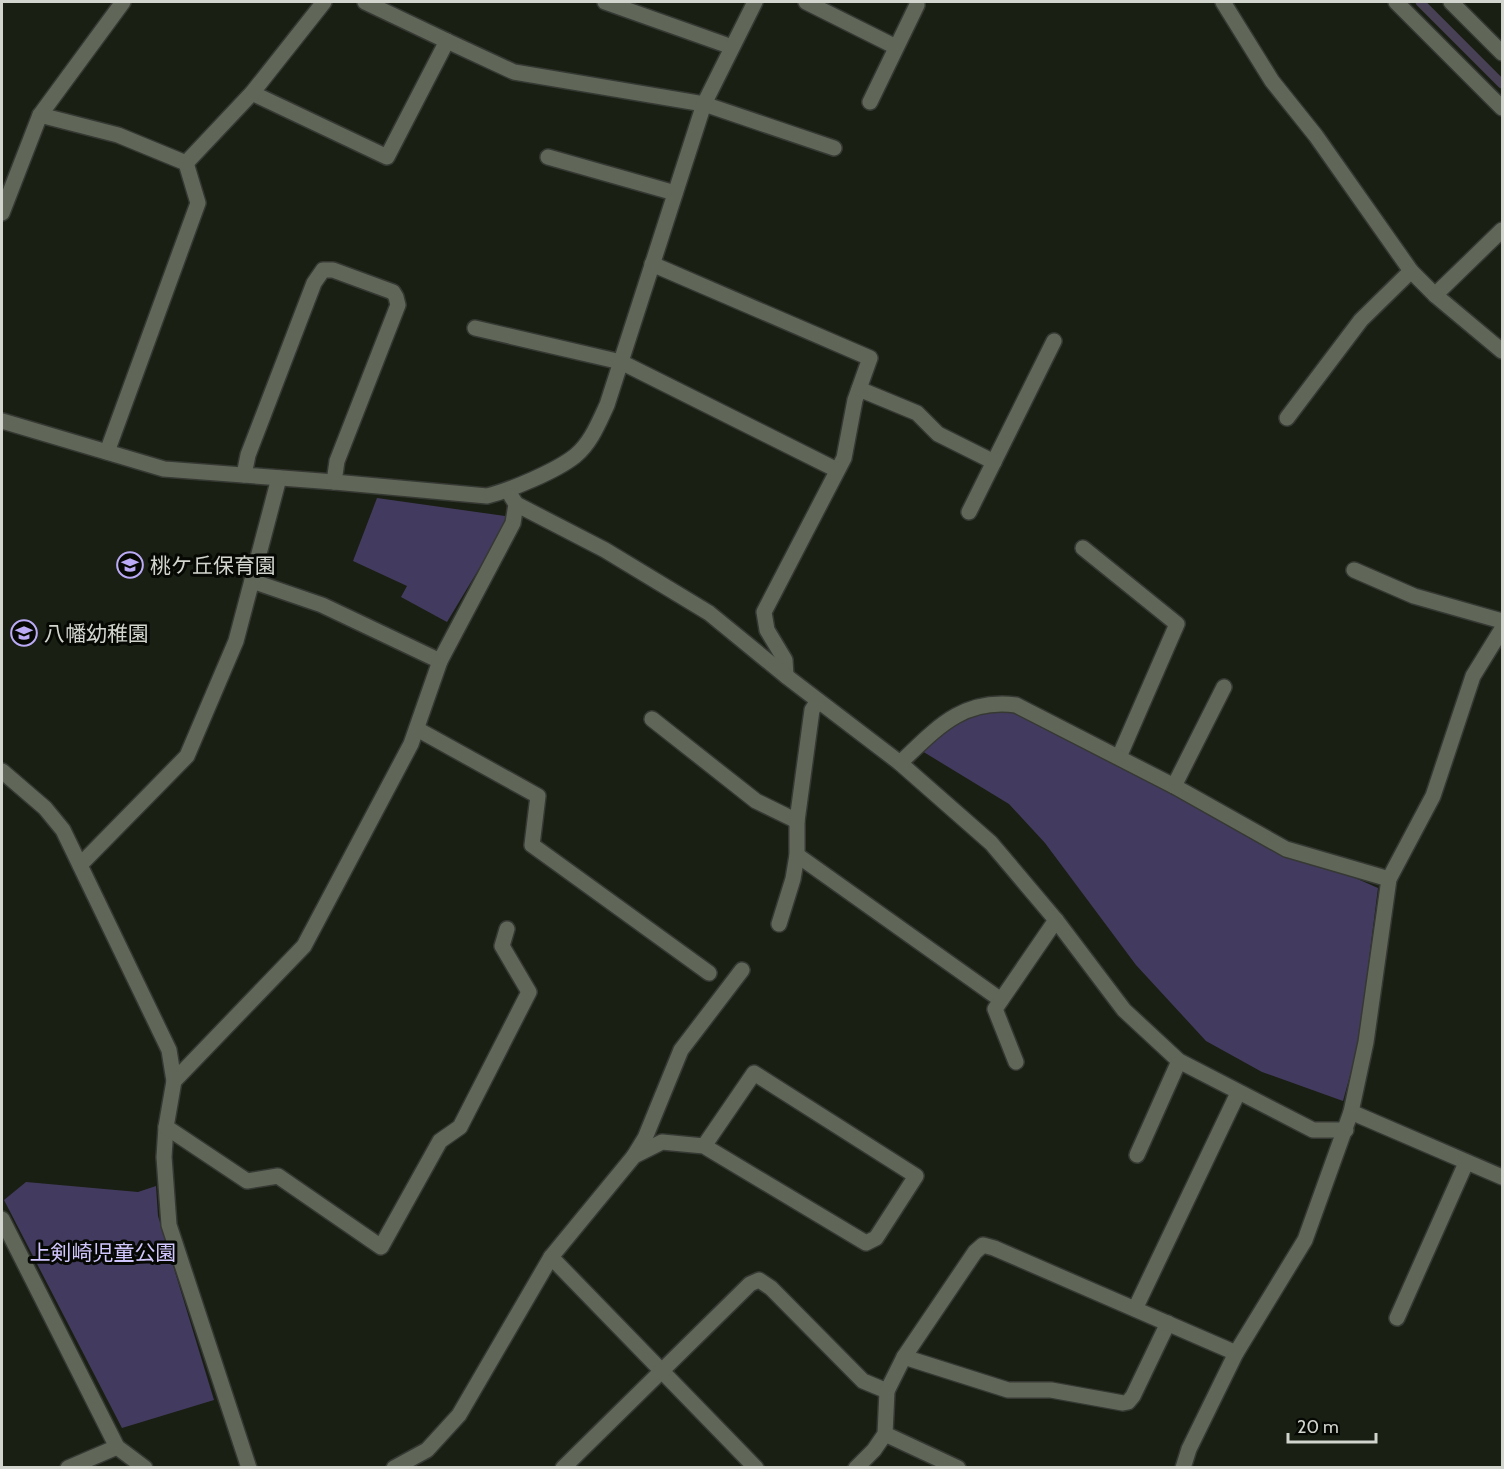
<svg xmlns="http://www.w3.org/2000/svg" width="1504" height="1469" viewBox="0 0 1504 1469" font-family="Cabin,'Noto Sans JP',sans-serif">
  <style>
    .green { fill: #433a5f }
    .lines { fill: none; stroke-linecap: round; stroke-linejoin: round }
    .stream { stroke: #484156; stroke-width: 9 }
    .minor-casing { stroke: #363933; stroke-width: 18 }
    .minor { stroke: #606759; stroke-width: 15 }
    .labels { text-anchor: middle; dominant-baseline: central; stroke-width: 6; stroke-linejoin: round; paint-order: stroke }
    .poi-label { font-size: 21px; fill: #d1d5cd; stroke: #060804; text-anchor: start }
    .park-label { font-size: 21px; fill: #d2c6ff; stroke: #060804 }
  </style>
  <rect width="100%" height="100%" fill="#191f13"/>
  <g class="green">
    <path d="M377 498 505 516 507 522 447 622 401 597 407 586 353 561Z"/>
    <path d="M994 708 1014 711 1118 763 1285 856 1353 877 1378 888 1358 1046 1343 1101 1262 1072 1206 1041 1136 965 1045 843 1009 804 922 751 956 720Z"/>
    <path d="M26 1182 138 1192 156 1186 158 1216 214 1400 122 1428 4 1200Z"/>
  </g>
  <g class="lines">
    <path class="stream" d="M1420 2 1502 84"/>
    <g class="minor-casing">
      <g id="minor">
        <path d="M605 2 732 47"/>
        <path d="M806 2 896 47"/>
        <path d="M1223 2 1272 81 1316 136 1411 271 1435 295 1502 351"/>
        <path d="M1396 2 1502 108"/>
        <path d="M1451 2 1502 53"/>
        <path d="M447 41 514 72 704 104 834 148"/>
        <path d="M252 93 387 157 447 41 365 2"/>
        <path d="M870 102 917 5"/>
        <path d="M40 115 118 135 186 163 198 203 107 452"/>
        <path d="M548 157 675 193"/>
        <path d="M186 163 252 93 324 2"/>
        <path d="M2 213 40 115 123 2"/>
        <path d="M652 264 870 358 855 400 844 458 764 612 767 630 785 660 786 676"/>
        <path d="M1435 295 1502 230"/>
        <path d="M475 328 621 362 837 470"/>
        <path d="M859 389 917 413 938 434 994 462"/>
        <path d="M1287 418 1361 320 1411 271"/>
        <path d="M2 421 164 469 334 482 487 496C511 490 556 471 575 456 591 443 599 422 607 405L704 104 755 2"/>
        <path d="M244 475 248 455 314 283 323 270H333L393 292 396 297 398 305 337 461 334 482"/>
        <path d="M516 504 605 550 709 613 786 676 900 763 991 843 1056 920 1124 1010 1179 1061 1313 1130H1346"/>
        <path d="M969 512 1054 341"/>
        <path d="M1083 548 1177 624 1119 757"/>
        <path d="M1354 570 1414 596 1502 621"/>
        <path d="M252 581 322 605 440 661"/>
        <path d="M652 719 756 801 797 821"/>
        <path d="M417 729 538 796 532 845 709 973"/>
        <path d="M900 763C936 729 962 698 1016 705L1174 786 1286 849 1389 879"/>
        <path d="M2 771 45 808 63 830 169 1050 174 1081 166 1127 164 1157 169 1225 249 1468"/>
        <path d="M1174 786 1224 687"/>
        <path d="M797 855 1001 1000"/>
        <path d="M80 865 187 756 236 641 279 478"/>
        <path d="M779 924 793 879 797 855V821L812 710 818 701"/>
        <path d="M1016 1062 995 1009 1056 920"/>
        <path d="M174 1081 304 946 411 744 440 661 513 523 516 504 511 496"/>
        <path d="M1351 1112 1502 1177"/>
        <path d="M166 1127 247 1181 278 1176 381 1247 440 1141 460 1127 529 992 502 946 507 929"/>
        <path d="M1137 1155 1179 1061"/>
        <path d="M634 1156 645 1138 681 1050 742 970"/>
        <path d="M2 1219 117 1447 145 1468"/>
        <path d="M551 1257 756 1468"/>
        <path d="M1135 1309 1238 1093"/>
        <path d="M1397 1318 1466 1163"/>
        <path d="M904 1357 1008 1390H1051L1123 1403 1128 1402 1133 1396 1168 1323"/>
        <path d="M885 1434 958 1468"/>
        <path d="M68 1468 117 1447"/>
        <path d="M394 1468 427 1450 459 1415 551 1257 634 1156 662 1142 704 1146 866 1243 876 1238 916 1176 754 1073 704 1146"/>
        <path d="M563 1468 750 1284 759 1280 771 1288 863 1381 887 1391"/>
        <path d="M856 1468 874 1450 885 1434 887 1391 904 1357 975 1252 983 1245 994 1248 1236 1353"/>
        <path d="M1183 1468 1189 1449 1236 1353 1305 1240 1351 1112 1366 1042 1389 879 1433 796 1473 676 1502 629"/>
      </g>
    </g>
    <use href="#minor" class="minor"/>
  </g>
  <defs>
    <g id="school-ring" transform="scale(1.35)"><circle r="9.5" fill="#060804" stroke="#bbaaf6" stroke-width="1.5"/><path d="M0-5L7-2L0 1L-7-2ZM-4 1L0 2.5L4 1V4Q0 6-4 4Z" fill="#bbaaf6"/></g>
  </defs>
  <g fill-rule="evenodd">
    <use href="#school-ring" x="130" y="565"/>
    <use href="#school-ring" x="24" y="633"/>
  </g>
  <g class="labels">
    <g class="poi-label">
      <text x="150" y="565">桃ケ丘保育園</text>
      <text x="44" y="633">八幡幼稚園</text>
    </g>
    <g class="park-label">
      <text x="103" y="1252">上剣崎児童公園</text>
    </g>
  </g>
  <rect width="1504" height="1469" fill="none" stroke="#d1d5cd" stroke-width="6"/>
  <path d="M1288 1433v9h88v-9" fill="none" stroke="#d1d5cd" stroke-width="3"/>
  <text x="1297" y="1433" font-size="18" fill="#d1d5cd" stroke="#060804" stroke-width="4.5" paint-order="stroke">20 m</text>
</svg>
